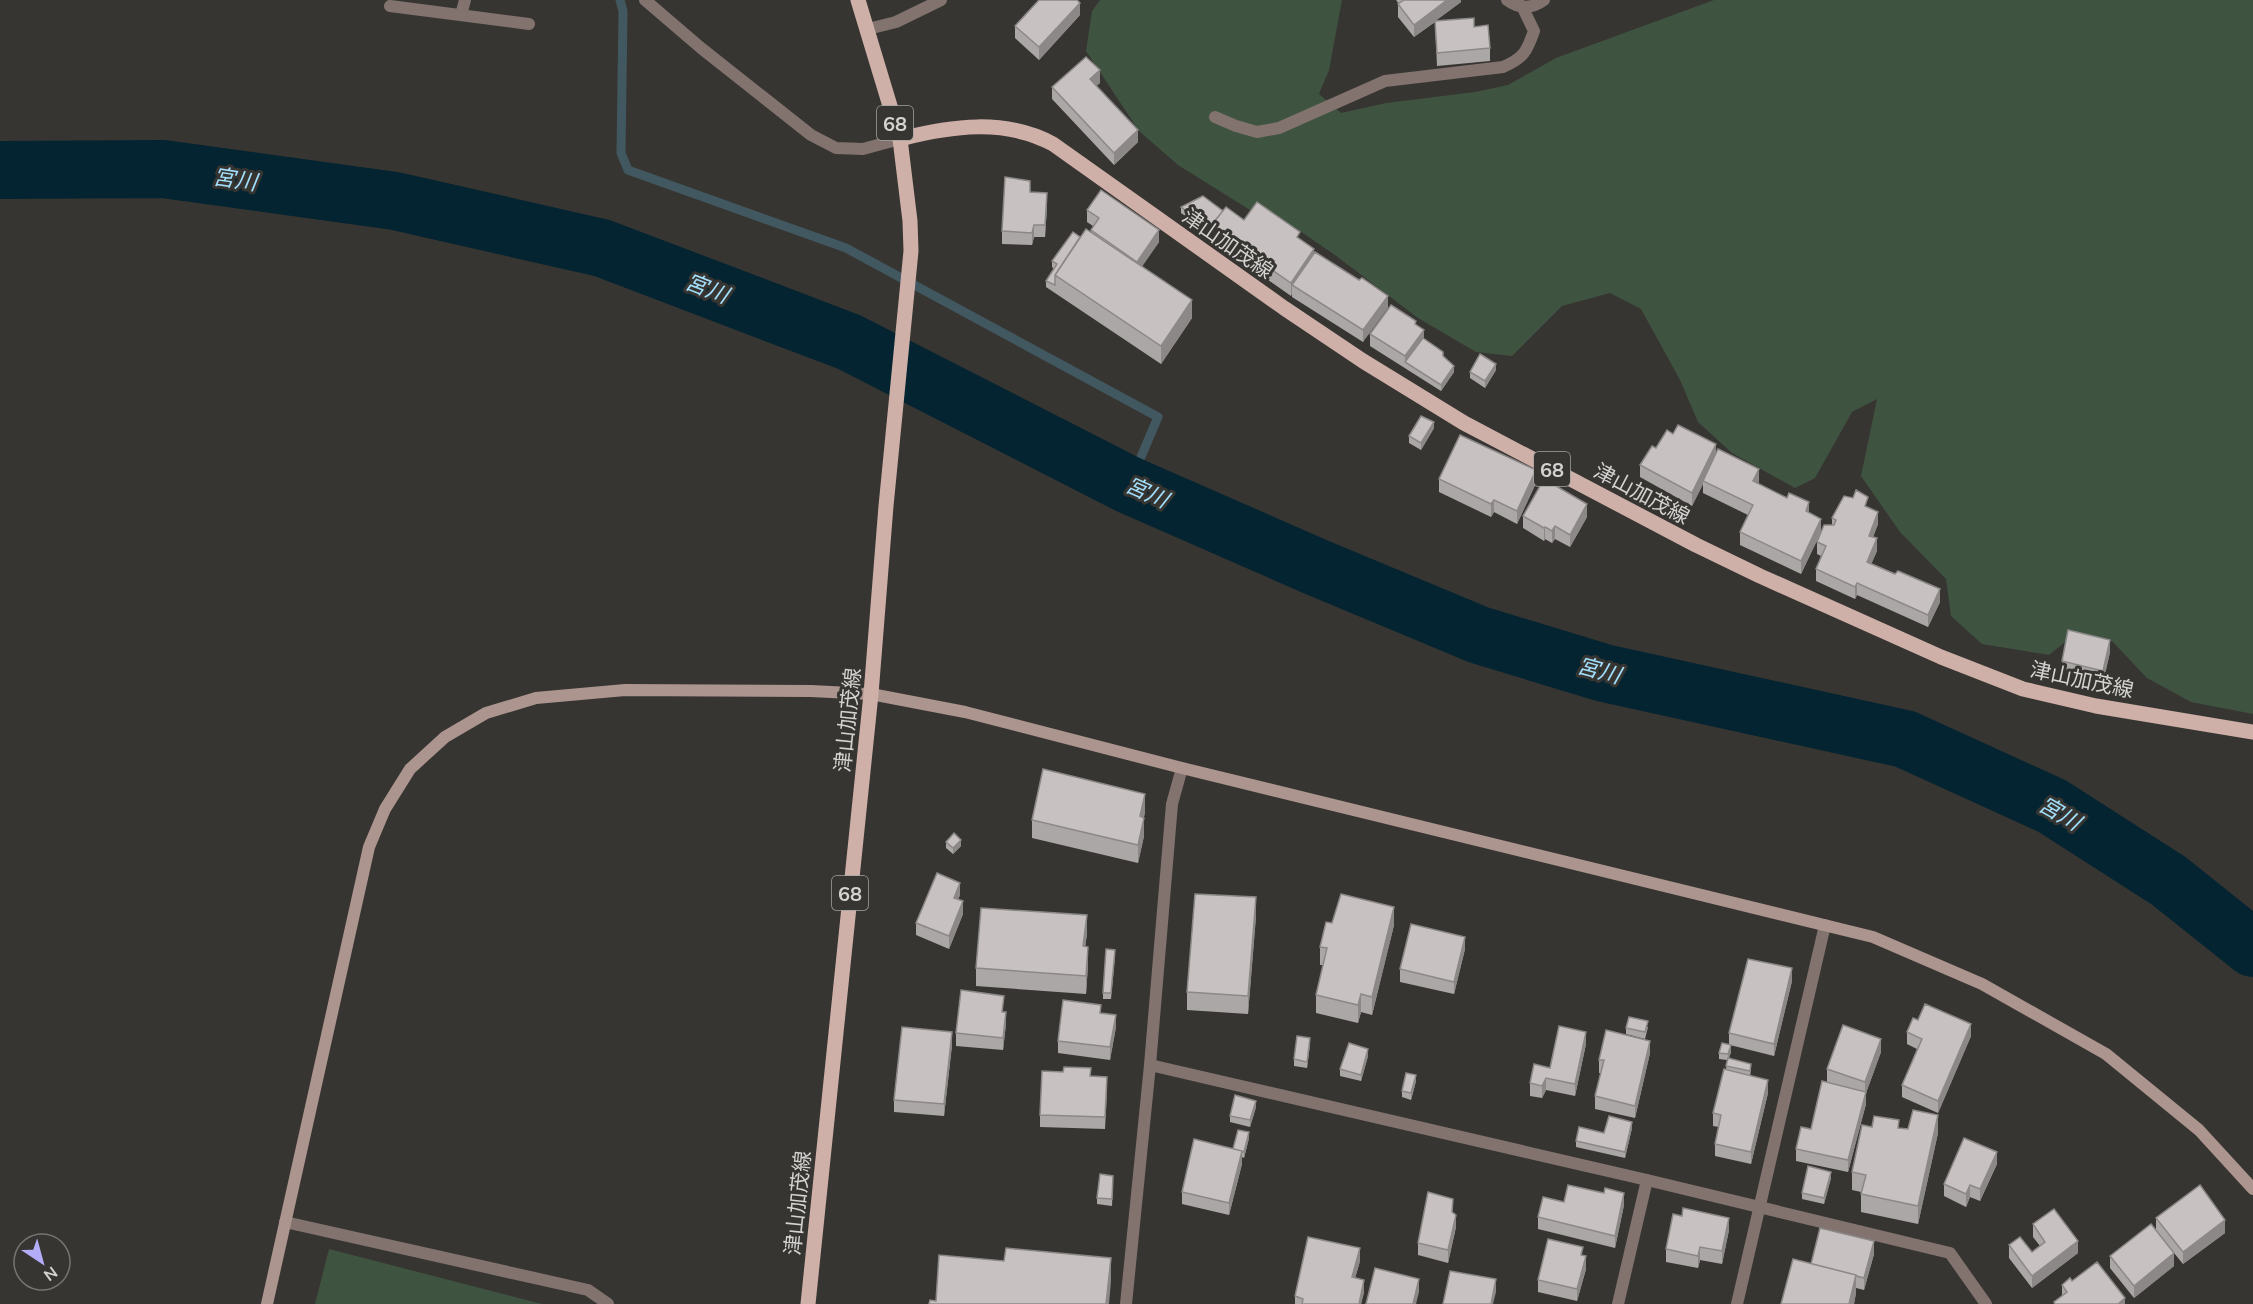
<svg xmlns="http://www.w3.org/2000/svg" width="2253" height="1304" viewBox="0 0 2253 1304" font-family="Mulish,'Noto Sans JP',sans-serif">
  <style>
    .green { fill: #3f5341 }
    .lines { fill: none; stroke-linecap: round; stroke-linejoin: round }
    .stream { stroke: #425860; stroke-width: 9 }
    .river { stroke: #032430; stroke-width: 58 }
    .street { stroke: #82736f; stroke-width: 12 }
    .secondary { stroke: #ad958f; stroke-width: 12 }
    .primary { stroke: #cfb0a8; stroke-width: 15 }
    .wall { fill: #aba7a6 }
    .shaded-wall { fill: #8b8887 }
    .building { fill: #c7c2c1; stroke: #8b8887; stroke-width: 1.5 }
    .labels { text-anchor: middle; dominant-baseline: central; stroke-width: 6; stroke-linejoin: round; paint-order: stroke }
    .shield { fill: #373532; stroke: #a5a4a1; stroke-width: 1.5 }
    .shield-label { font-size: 20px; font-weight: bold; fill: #d4d3d1 }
    .street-label { font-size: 21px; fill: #d4d3d1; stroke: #373532 }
    .water-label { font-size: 22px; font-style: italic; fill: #a2e0fd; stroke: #373532 }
  </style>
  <rect width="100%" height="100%" fill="#373532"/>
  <g class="green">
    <path d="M1100 0H1342L1329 70 1319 94 1341 113 1386 103 1475 92 1508 85 1556 58 1714 0H2253V714L2191 702 2147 678 2112 641 2075 634 2049 655 1982 644 1951 616 1946 579 1900 532 1861 476 1877 399 1852 412 1815 478 1795 488 1732 453 1698 422 1680 380 1641 309 1610 293 1562 306 1512 356 1476 352 1418 318 1335 255 1272 212 1250 210 1178 165 1139 131 1086 51 1092 11Z"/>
    <path d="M329 1249 542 1304H315Z"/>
  </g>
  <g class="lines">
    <path class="stream" d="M620 0 623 11 621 153 628 170 846 248 1158 417 1129 485"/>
    <path class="river" d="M0 170 163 169 395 201 602 248 849 342 1129 485 1316 567 1479 635 1604 673 1905 739 2052 806 2169 881 2253 948"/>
    <g class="street">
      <path d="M645 0 701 48 811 135 836 148 863 149 900 139"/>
      <path d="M1507 0C1519 9 1532 9 1544 0"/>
      <path d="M390 6 529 24"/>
      <path d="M461 15 465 0"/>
      <path d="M868 29 896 22 941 0"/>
      <path d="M1215 117 1236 126 1257 132 1279 128 1385 81 1503 67C1524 58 1527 51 1534 31L1522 6"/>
      <path d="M1150 1065 1647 1180 1950 1253 1986 1304"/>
      <path d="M285 1222 588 1290 608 1304"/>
      <path d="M1126 1304 1150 1065 1172 804 1182 768"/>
      <path d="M1618 1304 1647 1180"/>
      <path d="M1737 1304 1825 925"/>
    </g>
    <path class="secondary" d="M267 1304 369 847 385 809 410 769 445 737 486 713 536 698 625 690 811 691 871 694 965 712 1182 768 1873 937 1982 984 2106 1054 2199 1130 2253 1189"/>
    <g class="primary">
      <path d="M900 139C951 126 1005 118 1053 144L1284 308 1363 361 1464 423 1696 545 1760 576 1941 657 2023 689 2096 706 2253 732"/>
      <path d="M808 1304 871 694 886 506 911 251 910 221 900 139 858 0"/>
    </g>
  </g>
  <g class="wall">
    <path d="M1396 0H1461V2L1435 21 1474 27 1490 48V61L1437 66 1435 22 1414 37 1398 17V4H1399Z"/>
    <path d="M1080 15 1039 60 1015 38V26Z"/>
    <path d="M1100 83 1096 86 1138 142 1114 165 1052 99V87Z"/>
    <path d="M1030 192 1047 206 1045 237H1034L1032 245 1002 244V231Z"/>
    <path d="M1181 207 1223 211 1244 220 1300 239 1314 254 1388 296 1363 342 1292 297V293L1291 296 1210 239V233L1181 213Z"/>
    <path d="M1087 210 1159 242 1142 266 1192 318 1161 364 1046 287V281L1054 269 1052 267V261L1080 237 1091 232V230L1093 226 1087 222Z"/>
    <path d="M1416 324 1424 339 1443 357 1454 372 1441 391 1370 346V334Z"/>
    <path d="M1496 370 1485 388 1470 378V372Z"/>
    <path d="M1434 428 1421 450 1409 443V436Z"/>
    <path d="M1673 434 1716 453 1759 481 1758 484 1809 513 1821 532 1801 574 1740 545V532L1748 515 1703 493V484L1692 506 1640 477V465Z"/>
    <path d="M1439 479 1536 483 1517 524 1494 512 1491 517 1439 492Z"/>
    <path d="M1868 507 1878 524 1873 537 1877 551 1871 564 1940 602 1928 627 1857 595 1855 599 1816 581V569L1821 556 1817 554V542L1832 525V518Z"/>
    <path d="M1523 516 1587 517 1570 547 1555 539 1552 543 1545 539 1544 541 1523 528Z"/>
    <path d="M2110 652 2103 683 2062 674V661Z"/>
    <path d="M1145 812 1144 817V836L1138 863 1032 838V820Z"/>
    <path d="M946 842 961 846 953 854 946 848Z"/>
    <path d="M960 895 958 899 963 914 949 949 916 935V923Z"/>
    <path d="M1256 916 1248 1014 1187 1010V992Z"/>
    <path d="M1332 923 1394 925 1372 1015 1361 1012 1358 1023 1316 1013V995L1323 965H1320V947Z"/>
    <path d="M1087 934 1085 946 1088 965 1086 994 976 986V968Z"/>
    <path d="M1465 949 1454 994 1400 982V969Z"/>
    <path d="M1115 956 1111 999H1103V993Z"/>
    <path d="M1792 981 1774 1056 1730 1045 1731 1052 1729 1058 1751 1070 1750 1076 1768 1093 1751 1164 1715 1156V1144L1719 1127 1713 1126V1113L1726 1070 1727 1060 1719 1059V1053L1729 1045V1033Z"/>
    <path d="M1101 1013 1116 1027 1110 1060 1058 1053V1041Z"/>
    <path d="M1918 1020 1971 1036 1938 1113 1902 1097V1085L1917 1049 1907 1044V1032Z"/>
    <path d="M1006 1024 1003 1050 956 1046V1033Z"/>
    <path d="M1648 1027 1645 1039 1626 1034V1028Z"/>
    <path d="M1310 1044 1307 1068 1294 1066V1059Z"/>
    <path d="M1586 1044 1575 1096 1546 1090 1542 1098 1530 1096V1083L1550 1068Z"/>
    <path d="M952 1045 944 1116 894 1112V1100Z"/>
    <path d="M1881 1052 1866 1093V1104L1848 1172 1796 1161V1149L1811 1129 1838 1085 1827 1082V1069Z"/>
    <path d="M1650 1053 1635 1118 1595 1109V1096L1601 1073H1599V1060Z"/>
    <path d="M1368 1056 1361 1081 1340 1076V1069Z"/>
    <path d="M1063 1072 1090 1076 1107 1090 1105 1129 1040 1127V1115Z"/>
    <path d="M1416 1081 1411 1100 1402 1097V1091Z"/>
    <path d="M1256 1107 1250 1127 1230 1122V1116Z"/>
    <path d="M1872 1127 1899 1128 1938 1133 1918 1224 1861 1212V1192L1852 1190V1172Z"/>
    <path d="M1632 1128 1625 1158 1576 1147V1141L1604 1133Z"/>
    <path d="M1249 1138 1244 1158 1242 1157V1164L1229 1215 1182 1204V1192L1233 1149Z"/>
    <path d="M1997 1164 1980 1201 1970 1197 1966 1207 1944 1196V1184Z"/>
    <path d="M1831 1178 1824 1204 1802 1199V1193Z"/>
    <path d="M1113 1182 1112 1206 1097 1204V1198Z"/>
    <path d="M1624 1205 1615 1248 1538 1229V1217Z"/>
    <path d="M1453 1213 1456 1227 1448 1263 1418 1255V1243Z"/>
    <path d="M2156 1218 2225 1233 2183 1264 2156 1231Z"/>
    <path d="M2033 1224 2078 1253 2032 1288 2009 1258V1245L2032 1252 2040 1246 2033 1237Z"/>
    <path d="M1729 1230 1722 1264 1700 1260 1698 1268 1666 1262V1249Z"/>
    <path d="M1874 1254 1864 1290 1856 1288V1293L1854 1304H1781L1811 1264Z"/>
    <path d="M1583 1256 1586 1269 1577 1301 1538 1292V1280Z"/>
    <path d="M2110 1256 2174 1266 2134 1298 2110 1268Z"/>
    <path d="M1360 1261 1355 1278 1364 1292 1361 1304H1295V1296Z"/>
    <path d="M2072 1281 2125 1304H2054V1302L2062 1296V1285Z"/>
  </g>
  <g class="shaded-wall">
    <path d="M1447 0H1461V2L1414 37V25Z"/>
    <path d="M1080 3V15L1039 60V47Z"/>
    <path d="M1100 70V83L1090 92V79Z"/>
    <path d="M1138 130V142L1114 165V153Z"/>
    <path d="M1047 193V206L1045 237V225Z"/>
    <path d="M1034 225V237L1032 245V233Z"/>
    <path d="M1159 230V242L1137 274V262Z"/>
    <path d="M1314 249V261L1292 285V293L1291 296V283Z"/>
    <path d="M1388 296V308L1363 342V330Z"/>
    <path d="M1192 300V318L1161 364V346Z"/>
    <path d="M1424 330V343L1405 362V356Z"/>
    <path d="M1496 364V370L1485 388V381Z"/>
    <path d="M1454 366V372L1441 391V385Z"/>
    <path d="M1434 422V428L1421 450V443Z"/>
    <path d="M1716 444V456L1703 481V484L1692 506V493Z"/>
    <path d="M1759 469V481L1753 494V481Z"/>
    <path d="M1536 470V483L1517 524V511Z"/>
    <path d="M1494 500V512L1491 517V504Z"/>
    <path d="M1809 502V514L1806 511Z"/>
    <path d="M1587 504V517L1570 547V535Z"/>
    <path d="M1878 512V524L1869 548V536Z"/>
    <path d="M1821 519V532L1801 574V561Z"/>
    <path d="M1555 526V539L1552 543V531Z"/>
    <path d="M1545 527V539L1544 541V528Z"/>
    <path d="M1877 538V551L1867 574V562Z"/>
    <path d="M1857 583V595L1855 599V587Z"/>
    <path d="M1940 589V602L1928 627V615Z"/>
    <path d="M2110 640V652L2103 683V671Z"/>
    <path d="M1145 794V812L1140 834V816Z"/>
    <path d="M1144 818V836L1138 863V845Z"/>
    <path d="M961 840V846L953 854V848Z"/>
    <path d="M960 883V895L954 910V898Z"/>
    <path d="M1256 897V916L1248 1014V996Z"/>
    <path d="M963 901V914L949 949V936Z"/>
    <path d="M1394 907V925L1372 1015V997Z"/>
    <path d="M1087 915V934L1083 964V946Z"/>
    <path d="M1465 937V949L1454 994V982Z"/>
    <path d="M1088 947V965L1086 994V976Z"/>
    <path d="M1792 968V981L1774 1056V1044Z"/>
    <path d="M1361 994V1012L1358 1023V1005Z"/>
    <path d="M1006 1012V1024L1003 1050V1038Z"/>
    <path d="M1116 1015V1027L1110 1060V1047Z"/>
    <path d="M1971 1024V1036L1938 1113V1101Z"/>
    <path d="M952 1032V1045L944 1116V1104Z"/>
    <path d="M1586 1032V1044L1575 1096V1084Z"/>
    <path d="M1310 1038V1044L1307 1068V1062Z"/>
    <path d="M1881 1039V1052L1866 1093V1104L1848 1172V1160L1865 1094V1082Z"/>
    <path d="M1650 1041V1053L1635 1118V1106Z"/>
    <path d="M1731 1045V1052L1728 1060V1054Z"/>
    <path d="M1368 1049V1056L1361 1081V1075Z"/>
    <path d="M1416 1075V1081L1411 1100V1093Z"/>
    <path d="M1546 1078V1090L1542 1098V1086Z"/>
    <path d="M1768 1080V1093L1751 1164V1152Z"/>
    <path d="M1256 1101V1107L1250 1127V1120Z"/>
    <path d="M1938 1115V1133L1918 1224V1206Z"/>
    <path d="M1632 1122V1128L1625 1158V1152Z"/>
    <path d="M1249 1132V1138L1244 1158V1152Z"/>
    <path d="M1242 1151V1164L1229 1215V1203Z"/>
    <path d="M1997 1152V1164L1980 1201V1189Z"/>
    <path d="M1831 1172V1178L1824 1204V1198Z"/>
    <path d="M1970 1185V1197L1966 1207V1194Z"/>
    <path d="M1624 1193V1205L1615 1248V1236Z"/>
    <path d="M1456 1215V1227L1448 1263V1250Z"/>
    <path d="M1729 1218V1230L1722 1264V1251Z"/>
    <path d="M2225 1220V1233L2183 1264V1252Z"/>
    <path d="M1874 1241V1254L1864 1290V1278Z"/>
    <path d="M2078 1241V1253L2032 1288V1276Z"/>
    <path d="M1700 1247V1260L1698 1268V1256Z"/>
    <path d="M1360 1248V1261L1352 1289V1277Z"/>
    <path d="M2174 1253V1266L2134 1298V1286Z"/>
    <path d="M1586 1256V1269L1577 1301V1289Z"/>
    <path d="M1111 1258V1281L1109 1304H1106Z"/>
    <path d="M1856 1275V1293L1854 1304H1849Z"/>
    <path d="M1419 1279V1292L1416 1304H1413Z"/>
    <path d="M1496 1279V1292L1493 1304H1491Z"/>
    <path d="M1364 1280V1292L1361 1304H1359Z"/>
    <path d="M2125 1298V1304H2118Z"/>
  </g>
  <g class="building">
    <path d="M1039 0H1077L1080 3 1039 47 1015 26Z"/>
    <path d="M1404 0H1447L1414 25 1398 4Z"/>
    <path d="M1474 18V27L1488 25 1490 48 1437 53 1435 21Z"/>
    <path d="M1086 57 1100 70 1090 79 1138 130 1114 153 1052 87Z"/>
    <path d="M1005 177 1030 181V192L1047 193 1045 225H1034L1032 233 1002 231Z"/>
    <path d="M1101 190 1159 230 1137 262 1091 230 1099 218 1087 210Z"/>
    <path d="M1203 196 1223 211 1210 227 1181 207Z"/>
    <path d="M1257 202 1300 232 1297 237 1314 249 1291 283 1210 227 1226 207 1244 220Z"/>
    <path d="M1086 229 1192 300 1161 346 1055 275Z"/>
    <path d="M1073 232 1080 237 1055 275V285L1046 281 1057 264 1052 261Z"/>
    <path d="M1315 252 1359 280 1362 278 1388 296 1363 330 1292 285Z"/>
    <path d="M1391 305 1416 321 1415 324 1424 330 1405 356 1370 334Z"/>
    <path d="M1423 338 1443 352V356L1454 366 1441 385 1405 362Z"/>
    <path d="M1480 354 1496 364 1485 381 1470 372Z"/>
    <path d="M1421 416 1434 422 1421 443 1409 436Z"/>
    <path d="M1678 425 1716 444 1692 493 1640 465 1652 446 1656 448 1667 430 1673 434Z"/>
    <path d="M1460 435 1536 470 1517 511 1494 500 1491 504 1439 479Z"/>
    <path d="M1718 449 1759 469 1753 481 1787 498 1789 493 1809 502 1806 511 1821 519 1801 561 1740 532 1753 505 1703 481Z"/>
    <path d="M1544 479 1587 504 1570 535 1555 526 1552 531 1545 527 1544 528 1523 516Z"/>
    <path d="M1856 490 1868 497 1865 506 1878 512 1869 536 1877 538 1867 562 1895 574 1898 571 1940 589 1928 615 1857 583 1855 587 1816 569 1826 546 1817 542 1824 525H1834L1836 520 1832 518 1844 496 1853 498Z"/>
    <path d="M2068 630 2110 640 2103 671 2062 661Z"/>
    <path d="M1043 769 1145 794 1140 816 1144 818 1138 845 1032 820Z"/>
    <path d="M954 833 961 840 953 848 946 842Z"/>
    <path d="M937 873 960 883 954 898 963 901 949 936 916 923Z"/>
    <path d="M1195 894 1256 897 1248 996 1187 992Z"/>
    <path d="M1341 894 1394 907 1372 997 1361 994 1358 1005 1316 995 1327 948 1320 947 1326 922 1332 923Z"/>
    <path d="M981 908 1087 915 1083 946 1088 947 1086 976 976 968Z"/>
    <path d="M1411 924 1465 937 1454 982 1400 969Z"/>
    <path d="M1106 949 1115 950 1111 993H1103Z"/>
    <path d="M1748 959 1792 968 1774 1044 1729 1033Z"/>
    <path d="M961 990 1004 996 1002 1012H1006L1003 1038 956 1033Z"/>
    <path d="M1063 1000 1101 1005 1100 1013 1116 1015 1110 1047 1058 1041Z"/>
    <path d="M1925 1004 1971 1024 1938 1101 1902 1085 1922 1039 1907 1032 1913 1018 1918 1020Z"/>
    <path d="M1629 1017 1648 1021 1645 1032 1626 1028Z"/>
    <path d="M1843 1025 1881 1039 1865 1082 1827 1069Z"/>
    <path d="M1559 1026 1586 1032 1575 1084 1546 1078 1542 1086 1530 1083 1534 1064 1550 1068Z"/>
    <path d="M902 1027 952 1032 944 1104 894 1100Z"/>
    <path d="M1606 1030 1650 1041 1635 1106 1595 1096 1604 1060H1599Z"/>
    <path d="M1297 1036 1310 1038 1307 1062 1294 1059Z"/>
    <path d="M1349 1043 1368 1049 1361 1075 1340 1069Z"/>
    <path d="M1722 1043 1731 1045 1728 1054 1719 1053Z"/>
    <path d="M1728 1058 1751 1064 1750 1071 1726 1066Z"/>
    <path d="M1064 1067 1091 1068 1090 1076 1107 1077 1105 1117 1040 1115 1042 1071 1063 1072Z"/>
    <path d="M1724 1069 1768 1080 1751 1152 1715 1144 1721 1115 1713 1113Z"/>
    <path d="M1406 1073 1416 1075 1411 1093 1402 1091Z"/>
    <path d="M1822 1081 1866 1092 1848 1160 1796 1149 1801 1127 1811 1129Z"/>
    <path d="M1235 1095 1256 1101 1250 1120 1230 1116Z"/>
    <path d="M1913 1110 1938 1115 1918 1206 1861 1194 1866 1175 1852 1172 1862 1125 1872 1127 1874 1116 1899 1120 1898 1128 1908 1129Z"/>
    <path d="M1609 1116 1632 1122 1625 1152 1576 1141 1579 1127 1604 1133Z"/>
    <path d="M1238 1130 1249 1132 1244 1152 1233 1149Z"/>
    <path d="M1964 1138 1997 1152 1980 1189 1970 1185 1966 1194 1944 1184Z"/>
    <path d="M1194 1139 1242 1151 1229 1203 1182 1192Z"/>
    <path d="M1808 1166 1831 1172 1824 1198 1802 1193Z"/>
    <path d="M1100 1174 1113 1176 1112 1199 1097 1198Z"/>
    <path d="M1568 1185 1604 1193 1605 1188 1624 1193 1615 1236 1538 1217 1543 1197 1564 1202Z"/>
    <path d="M2200 1185 2225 1220 2183 1252 2156 1218Z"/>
    <path d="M1428 1192 1453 1199 1452 1212 1456 1215 1448 1250 1418 1243Z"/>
    <path d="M1683 1208 1729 1218 1722 1251 1700 1247 1698 1256 1666 1249 1673 1214 1682 1216Z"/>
    <path d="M2054 1209 2078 1241 2032 1276 2009 1245 2020 1237 2032 1252 2045 1242 2033 1224Z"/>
    <path d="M2151 1224 2174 1253 2134 1286 2110 1256Z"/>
    <path d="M1820 1228 1874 1241 1864 1278 1811 1264Z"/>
    <path d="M1308 1237 1360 1248 1352 1277 1364 1280 1359 1304H1302L1303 1299 1295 1296Z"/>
    <path d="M1548 1239 1583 1247 1581 1255 1586 1256 1577 1289 1538 1280Z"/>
    <path d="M1006 1248 1111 1258 1106 1304H929L930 1300 936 1301 939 1255 1004 1261Z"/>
    <path d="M1793 1259 1856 1275 1849 1304H1781Z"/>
    <path d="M2097 1262 2125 1298 2118 1304H2055L2054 1302 2067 1292 2062 1285 2070 1278 2072 1281Z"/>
    <path d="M1375 1268 1419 1279 1413 1304H1366Z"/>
    <path d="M1450 1271 1496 1279 1491 1304H1443Z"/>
  </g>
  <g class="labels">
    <g class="shield">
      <rect x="877" y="106" width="36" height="34" rx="4.5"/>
      <rect x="1534" y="452" width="36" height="34" rx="4.5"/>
      <rect x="832" y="876" width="36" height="34" rx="4.5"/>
    </g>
    <g class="shield-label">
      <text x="895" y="123">68</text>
      <text x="1552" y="469">68</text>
      <text x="850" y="893">68</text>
    </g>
    <g class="street-label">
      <text transform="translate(1228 243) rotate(35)">津山加茂線</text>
      <text transform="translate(1642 493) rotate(28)">津山加茂線</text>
      <text transform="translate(2082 679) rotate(12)">津山加茂線</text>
      <text transform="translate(847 720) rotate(-84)">津山加茂線</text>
      <text transform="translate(797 1203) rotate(-84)">津山加茂線</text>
    </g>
    <g class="water-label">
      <text transform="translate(235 179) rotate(8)">宮川</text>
      <text transform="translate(707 288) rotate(21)">宮川</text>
      <text transform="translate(1147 492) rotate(24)">宮川</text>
      <text transform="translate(1599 670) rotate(15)">宮川</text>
      <text transform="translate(2060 813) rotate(30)">宮川</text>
    </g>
  </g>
  <g transform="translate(42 1262) rotate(144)"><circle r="28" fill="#373532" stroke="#767472" stroke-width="1.5"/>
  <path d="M0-4.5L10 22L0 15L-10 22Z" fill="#b3adf9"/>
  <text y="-9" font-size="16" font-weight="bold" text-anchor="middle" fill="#d4d3d1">N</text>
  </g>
</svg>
